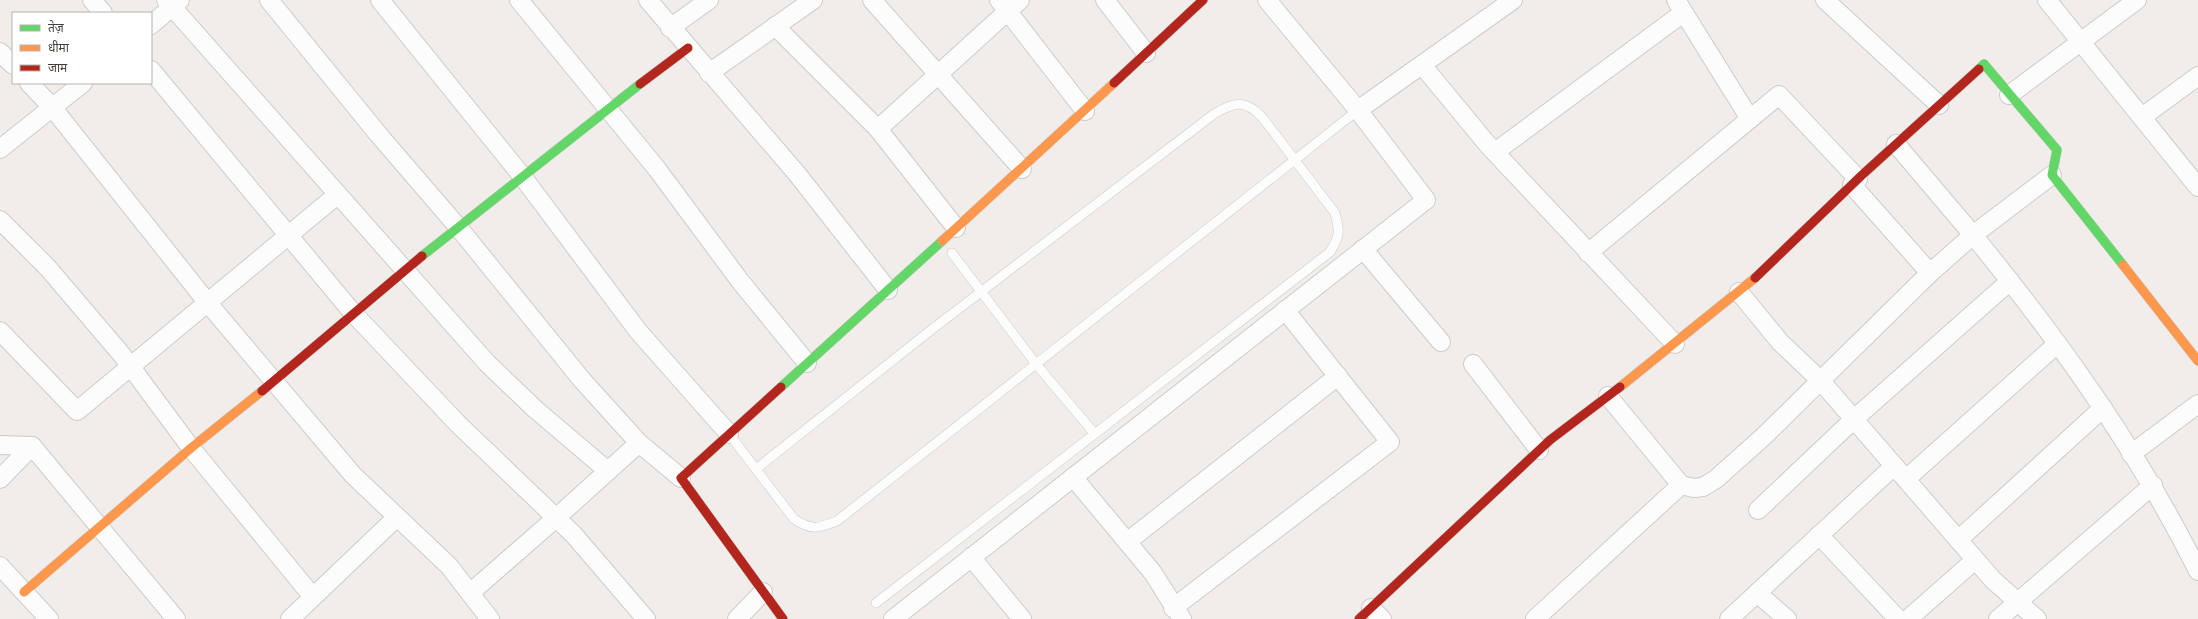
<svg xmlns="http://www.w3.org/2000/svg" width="2198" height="619" viewBox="0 0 2198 619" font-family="'Nunito Sans','Noto Sans Devanagari',sans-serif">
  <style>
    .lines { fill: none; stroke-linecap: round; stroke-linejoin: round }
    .lane-casing { stroke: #cecbc8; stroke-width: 10 }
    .street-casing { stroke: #cecbc8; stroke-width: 20 }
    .fast-casing { stroke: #cec9c2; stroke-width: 10 }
    .slow-casing { stroke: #cec9c2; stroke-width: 10 }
    .jam-casing { stroke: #cec9c2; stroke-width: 10 }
    .lane { stroke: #fdfcfc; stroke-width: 9 }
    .street { stroke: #fdfcfc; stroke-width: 18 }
    .fast { stroke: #63d668; stroke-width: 9 }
    .slow { stroke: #ff974d; stroke-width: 9 }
    .jam { stroke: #b3261e; stroke-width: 9 }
  </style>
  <rect width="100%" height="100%" fill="#f0edea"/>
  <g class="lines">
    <g class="lane-casing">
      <g id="lane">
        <path d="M952 253 1036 364 1094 433"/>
        <path d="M729 434 794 519C812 531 819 528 837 521L1358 110"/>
        <path d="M756 469 931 330 1214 114C1234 102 1245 99 1262 117L1335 213C1340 232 1340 236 1330 252L876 603"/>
      </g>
    </g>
    <g class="street-casing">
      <g id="street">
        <path d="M92 0 103 13"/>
        <path d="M166 0 487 363 535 409 608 471"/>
        <path d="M269 0 378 134 458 227 582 380 639 443 681 478"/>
        <path d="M380 0 522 176 638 331 729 434"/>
        <path d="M519 0 657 169 740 281 807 363"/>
        <path d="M648 0 798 175 888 290"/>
        <path d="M872 0 1022 169"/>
        <path d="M999 0 1085 111"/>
        <path d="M1105 0 1146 53"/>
        <path d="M1267 0 1358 110 1513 0"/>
        <path d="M1676 0 1750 119"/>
        <path d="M1825 0 1939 105"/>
        <path d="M2047 0 2198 187"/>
        <path d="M151 25 180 0"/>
        <path d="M775 26 878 129 956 228"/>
        <path d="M670 28 709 0"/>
        <path d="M0 52 13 65"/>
        <path d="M1422 65 1488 145 1675 344"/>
        <path d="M151 70 353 313 458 424 574 535 646 619"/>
        <path d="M709 73 813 0"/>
        <path d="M29 83 52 107 207 302 353 475 449 566 490 619"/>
        <path d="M2009 95 2137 0"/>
        <path d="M2142 117 2198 76"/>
        <path d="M878 129 1020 0"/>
        <path d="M1896 144 1973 235 2052 175"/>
        <path d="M0 149 83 83"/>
        <path d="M1495 152 1683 13"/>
        <path d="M1852 185 1930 273"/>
        <path d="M0 220 48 268 122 355 191 448 313 597"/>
        <path d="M1363 249 1441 342"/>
        <path d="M1588 253 1779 95 1858 179"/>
        <path d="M1739 292 1780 342 1820 380 1993 580 2037 619"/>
        <path d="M0 331 77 411 337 195"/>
        <path d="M1473 364 1539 450"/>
        <path d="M0 445 32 446 176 619"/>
        <path d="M2131 454 2198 404"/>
        <path d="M1073 477 1153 573 1182 619"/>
        <path d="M0 479 32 446"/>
        <path d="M1906 479 2057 344"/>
        <path d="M1681 485 1694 488 1703 487 1716 479 1763 437 1930 273 1973 235C2058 339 2138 450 2198 571"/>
        <path d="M1758 510 1853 420 2010 281"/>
        <path d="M1819 535 1898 619"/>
        <path d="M1958 540 2103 408"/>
        <path d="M1127 542 1338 376"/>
        <path d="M971 557 1022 619"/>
        <path d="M0 566 49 619"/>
        <path d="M470 593 556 518 639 443"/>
        <path d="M1757 593 1787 619"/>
        <path d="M1173 608 1390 442 1285 310"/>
        <path d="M1371 608 1382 619"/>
        <path d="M290 619 397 517"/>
        <path d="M737 619 763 592"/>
        <path d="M893 619 1426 200 1358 110"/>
        <path d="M1535 619 1681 485 1608 396"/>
        <path d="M1729 619 1894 466"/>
        <path d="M1908 619 1975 560"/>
        <path d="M1998 619 2153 485"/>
      </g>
    </g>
    <g class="fast-casing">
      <g id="fast">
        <path d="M1979 69 1984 64 2057 150 2052 175 2123 265"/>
        <path d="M422 256 640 84"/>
        <path d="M781 387 942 241"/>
      </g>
    </g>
    <g class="slow-casing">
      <g id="slow">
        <path d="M942 241 1114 83"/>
        <path d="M2123 265 2198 361"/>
        <path d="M1620 387 1755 278"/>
        <path d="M24 592 191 448 262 391"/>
      </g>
    </g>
    <g class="jam-casing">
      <g id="jam">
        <path d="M1114 83 1203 0"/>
        <path d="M640 84 688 48"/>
        <path d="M1755 278 1862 175 1979 69"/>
        <path d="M781 387 681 478 783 619"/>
        <path d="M262 391 422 256"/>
        <path d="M1359 619 1550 440 1620 387"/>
      </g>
    </g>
    <use href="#lane" class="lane"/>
    <use href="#street" class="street"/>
    <use href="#fast" class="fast"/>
    <use href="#slow" class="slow"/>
    <use href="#jam" class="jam"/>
  </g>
  <rect x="12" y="12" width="140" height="72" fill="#ffffff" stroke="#b5b2af"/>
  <rect x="20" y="25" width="20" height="6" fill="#63d668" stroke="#b5b2af"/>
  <text x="48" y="32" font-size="12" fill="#453e38">तेज़</text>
  <rect x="20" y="45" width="20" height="6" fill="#ff974d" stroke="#b5b2af"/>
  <text x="48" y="52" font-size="12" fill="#453e38">धीमा</text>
  <rect x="20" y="65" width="20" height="6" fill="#b3261e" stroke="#b5b2af"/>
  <text x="48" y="72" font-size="12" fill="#453e38">जाम</text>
</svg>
